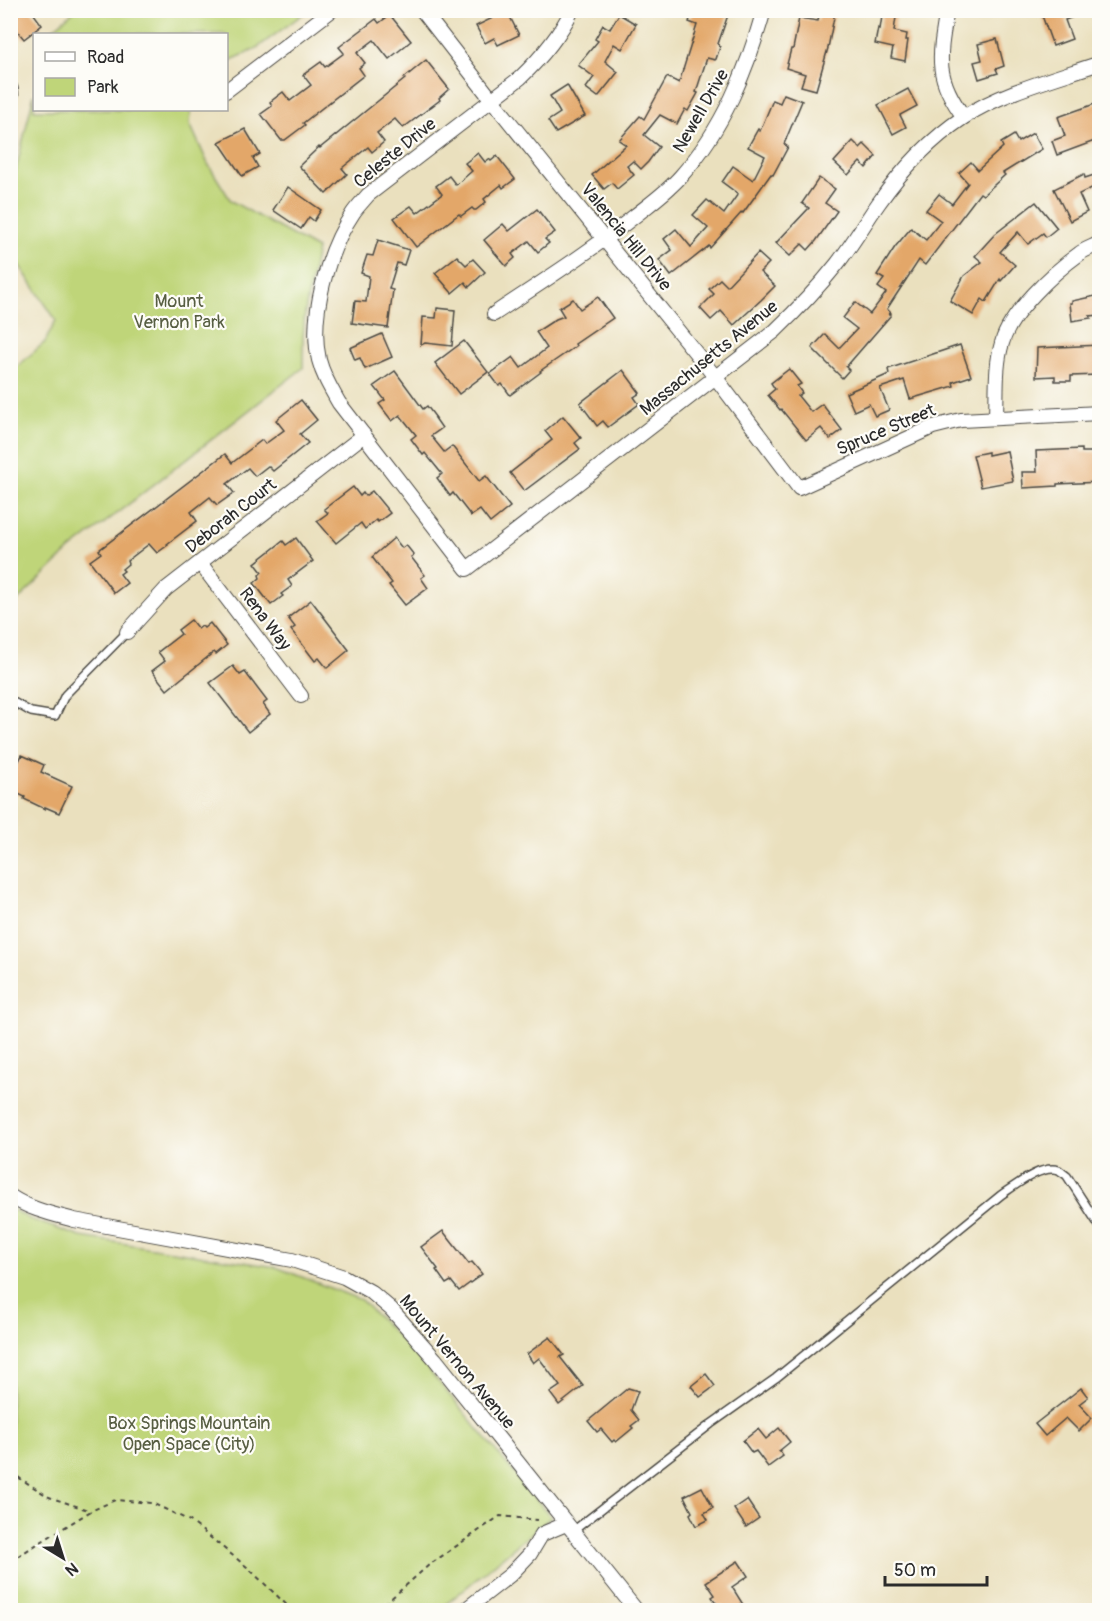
<svg xmlns="http://www.w3.org/2000/svg" width="1110" height="1621" viewBox="0 0 1110 1621" font-family="Pangolin,sans-serif">
  <style>
    .green { fill: #bfd579; stroke: #758052; stroke-width: 1.5 }
    .building { fill: #e3a769 }
    .lines { fill: none; stroke-linecap: round; stroke-linejoin: round }
    .service-casing { stroke: #484641; stroke-width: 10 }
    .minor-casing { stroke: #484641; stroke-width: 16 }
    .path { stroke: #484641; stroke-width: 2; stroke-dasharray: 4.5 4.5; stroke-linecap: butt }
    .service { stroke: #fff; stroke-width: 7 }
    .minor { stroke: #fff; stroke-width: 14 }
    .labels { text-anchor: middle; dominant-baseline: central; stroke-width: 4.5; stroke-linejoin: round; paint-order: stroke }
    .street-label { font-size: 18px; fill: #2b2b2b; stroke: #fdfcf7 }
    .park-label { font-size: 18px; fill: #575e42; stroke: #fdfcf7 }
  </style>
  <rect width="100%" height="100%" fill="#fdfcf7"/>
  <filter id="ink" filterUnits="userSpaceOnUse"><feTurbulence type="fractalNoise" baseFrequency=".0167" numOctaves="2"/><feDisplacementMap in="SourceGraphic" scale="12" xChannelSelector="R" yChannelSelector="G"/><feConvolveMatrix kernelMatrix="1 2 1 2 8 2 1 2 1" color-interpolation-filters="sRGB"/></filter>
  <filter id="wash" filterUnits="userSpaceOnUse"><feTurbulence type="fractalNoise" baseFrequency=".008" numOctaves="4" result="noise"/><feDisplacementMap in="SourceGraphic" scale="24" xChannelSelector="R" yChannelSelector="G"/><feGaussianBlur stdDeviation="1.35" result="paint"/><feColorMatrix in="noise" values="0 0 0 0 0 0 0 0 0 0 0 0 0 0 0 0 0 1.4 0 .05"/><feComposite in="paint" operator="in"/></filter>
  <g filter="url(#wash)">
    <rect width="100%" height="100%" fill="#eae0be"/>
    <g class="green">
      <path d="M74 11V10L307 11 254 50 227 62 226 34H47Z"/>
      <path d="M34 94V110H191L190 124 208 164 231 201 317 249 305 312 303 339V368L70 550 11 607V372L45 342 56 320 11 253V184L13 182Z"/>
      <path d="M10 1208 30 1219 81 1237 276 1267 361 1300 418 1357 551 1517 439 1610H11Z"/>
    </g>
    <g id="blocks">
      <g class="building">
        <path d="M10 10H31L42 25 24 39 10 22Z"/>
        <path d="M693 10H716L728 15 718 44 720 47 716 59 715 60 707 58 696 92 698 93 688 111 685 109 677 124 660 115 644 135 659 147 648 162 641 169 633 161 627 166 634 175 617 189 612 183 604 189 592 175 626 145 619 140 640 116 644 119 667 77 679 83 697 25 689 22Z"/>
        <path d="M820 10 835 12 828 48 816 90 801 86 805 74 786 68 791 49H793L799 18 818 21Z"/>
        <path d="M883 10H897L894 31 907 34 906 40H908L905 61 891 58 893 48 875 44 878 28 880 29Z"/>
        <path d="M1040 10H1087V12L1065 20 1072 39 1053 46Z"/>
        <path d="M507 11 519 35 498 45 494 38 485 43 476 26Z"/>
        <path d="M619 14 636 24 622 49 614 44 605 61 618 72 598 97 586 88 594 77 578 65 598 41 595 39 603 25 610 29Z"/>
        <path d="M390 15 411 41 389 59 374 40 357 53 365 63 359 68 364 75 303 123 305 125 285 140H281L261 114 272 106 270 102 283 92 290 101 311 85 303 75 321 62 325 67 344 53 339 47 376 19 379 23Z"/>
        <path d="M997 39 1004 66 996 69 998 73 979 79 974 62 982 60 978 44Z"/>
        <path d="M426 60 449 89 439 98 440 100 403 128 395 119 377 133 384 142 372 152 368 147 342 168 347 174 326 194 299 166 319 147 320 148 405 79 404 78Z"/>
        <path d="M567 85 585 116 556 133 548 121 560 113 550 96Z"/>
        <path d="M908 89 917 106 900 115 906 127 893 134 878 105Z"/>
        <path d="M784 94 802 101 784 144 788 147 773 175 771 174 743 213 742 212 710 248 709 246 671 276 659 260 672 250 664 239 676 229 691 247 708 228 693 215 707 200 724 214 738 194 722 182 733 166 753 180 765 156 748 147 758 129 760 131 773 100 780 103Z"/>
        <path d="M1100 102V139L1057 155 1052 141 1065 136 1058 117Z"/>
        <path d="M245 129 260 154 253 158 258 167 242 176 219 142Z"/>
        <path d="M1033 133 1042 149 1003 173 1005 175 983 195 980 193 925 265 919 260 887 309 891 313 889 314 891 315 846 367 849 370 842 378 812 348 825 334 839 348 857 329 843 318 855 302 870 314 886 293 878 287 884 279 877 275 895 247 911 228 926 240 941 221 926 210 939 194 952 204 968 183 959 173 971 162 978 170 1003 147 1001 143 1014 135 1018 142Z"/>
        <path d="M853 141 860 148 864 144 876 156 866 168 860 162 848 175 834 162Z"/>
        <path d="M478 153 485 162 489 159 491 161 497 156 515 179 503 188 501 185 484 199 486 202 476 210H474L472 208 461 216 459 214 416 247 394 218 411 206 417 213 442 194 436 186 449 176 456 185 472 171 465 163Z"/>
        <path d="M1100 173V184L1079 194 1087 212 1070 221 1054 189 1084 174 1085 178Z"/>
        <path d="M819 178 835 189 825 203 837 211 816 241 808 250 802 244 790 256 776 243 809 208 802 203Z"/>
        <path d="M288 187 321 210 314 221 309 217 301 229 273 210Z"/>
        <path d="M1036 202 1057 228 1046 237 1043 233 1028 244 1018 232 1000 252 1015 265 1001 281 1000 279 986 302 982 299 973 315 950 301 964 276 982 262 975 256 995 234Z"/>
        <path d="M537 209 555 232 545 239 549 243 538 252 529 241 512 254 515 258 506 266 484 240 503 224 509 231Z"/>
        <path d="M378 240 409 250 404 265 397 263 389 289 393 290 388 328 352 323 355 301 366 302 369 276 361 273 367 255 373 256Z"/>
        <path d="M758 253 769 263 760 272 775 286 761 300 734 325 721 311 711 320 700 308 714 294 709 289 720 279 727 286Z"/>
        <path d="M457 256 466 265 473 259 485 272 469 287 465 282 452 293 435 273Z"/>
        <path d="M1100 295V315L1090 316 1091 318 1072 321 1070 303H1072V301Z"/>
        <path d="M598 297 613 318 575 344 576 346 540 371 541 372 510 395 502 384 499 386 490 374 513 357 521 368 547 348 536 332 556 319 564 316 559 308 573 299 580 309Z"/>
        <path d="M437 308 455 310 452 346 425 343 421 345 423 317 436 318Z"/>
        <path d="M382 334 392 357 365 369 360 358 355 360 350 348Z"/>
        <path d="M464 341 488 372 459 394 435 363Z"/>
        <path d="M960 345 971 376 953 382 954 386 910 399 904 380 880 388 889 410 875 416 869 404 854 411 846 393 889 374 888 369Z"/>
        <path d="M1100 345 1098 375 1071 376V381H1055V376L1036 377 1037 348Z"/>
        <path d="M789 369 801 384 797 386 802 393 798 396 811 412 822 404 842 430 830 439 821 428 806 440 781 409 780 410 768 395 775 389 771 383Z"/>
        <path d="M623 370 640 393 634 397 639 404 608 427 603 421 597 426 580 403Z"/>
        <path d="M395 371 423 409 427 406 436 418H435L442 428 431 436 444 452 452 446 479 481 486 476 510 507 490 523 480 510 471 516 453 493 450 496 437 478 442 474 425 453 423 455 411 439 416 435 400 415 392 421 379 404 385 400 374 386Z"/>
        <path d="M301 400 317 420 300 434 308 443 273 471 268 466 255 476 248 468 227 484 234 493 217 505 210 497 191 512 197 521 167 544 168 545 157 553 149 544 127 561 128 564 122 569 124 571 120 574 127 583 114 593 90 561 101 553 99 550 225 454 232 463 262 440 265 444 284 430 276 420Z"/>
        <path d="M563 416 581 438 575 443 580 449 524 491 510 473 552 440 545 431Z"/>
        <path d="M1082 449V452H1100V482L1057 484V486L1023 488 1022 472H1037L1036 451Z"/>
        <path d="M1007 451 1013 481 981 487 973 455 988 452V455Z"/>
        <path d="M353 487 360 496 363 493 365 496 372 491 390 513 378 522 376 520 365 529 361 523 336 543 317 521 328 513 324 509Z"/>
        <path d="M296 538 313 561 288 580 292 586 281 594 283 596 271 605 254 583 260 578 259 575 262 572 255 563 283 541 286 545Z"/>
        <path d="M394 538 402 548 406 545 414 555 411 557 425 575 421 578 428 588 405 605 389 585 392 583 372 557Z"/>
        <path d="M311 600 349 650 327 668 319 658 315 661 299 640 291 630 295 627 288 618Z"/>
        <path d="M191 620 198 629 202 626 204 628 210 623 227 645 216 654 214 652 167 690 152 671 165 661 158 652 181 634 178 630Z"/>
        <path d="M233 666 240 675 245 672 267 701 263 704 270 714 248 732 210 683Z"/>
        <path d="M22 755 44 765 41 772 72 786 59 813 45 807V809L24 799 25 797 10 790V779Z"/>
        <path d="M443 1231 469 1264 472 1262 482 1274 459 1291 451 1281 446 1284 436 1270 438 1269 421 1247Z"/>
        <path d="M550 1337 564 1355 560 1357 583 1386 559 1405 550 1393 560 1386 539 1358 533 1363 527 1354Z"/>
        <path d="M706 1374 715 1386 700 1397 691 1386Z"/>
        <path d="M628 1388 638 1391 631 1410 639 1420 631 1426 633 1428 616 1442 614 1440 612 1442 601 1429 597 1432 588 1421Z"/>
        <path d="M1081 1388 1088 1397 1079 1404 1092 1418 1079 1431 1066 1418 1045 1436 1035 1424Z"/>
        <path d="M779 1428 790 1442 779 1451 783 1456 768 1467 756 1451 752 1453 743 1441 758 1429 766 1439Z"/>
        <path d="M702 1487 713 1508 704 1513 708 1520 696 1526 690 1514 692 1512 684 1496Z"/>
        <path d="M747 1500 759 1518 746 1527 734 1509Z"/>
        <path d="M738 1561 748 1576 732 1587 747 1611H725L722 1605 719 1607 712 1597 715 1595 706 1582Z"/>
      </g>
    </g>
  </g>
  <g filter="url(#ink)">
    <use href="#blocks" fill-opacity="0" stroke="#484641" stroke-width="1.5"/>
    <g class="lines">
      <g class="service-casing">
        <g id="service">
          <path d="M10 81C18 91 13 102 10 112"/>
          <path d="M10 700 31 712 55 716 65 695 127 632"/>
          <path d="M573 1531 711 1424 776 1378 1001 1195C1015 1186 1041 1164 1059 1170 1060 1171 1066 1175 1067 1176L1100 1227"/>
        </g>
      </g>
      <g class="minor-casing">
        <g id="minor">
          <path d="M422 10 492 100 716 378 799 488 933 427 961 420 1100 413"/>
          <path d="M572 10C559 37 541 58 520 78L368 195C363 201 357 207 353 213 328 250 309 316 319 360 323 376 331 389 339 403L467 569 775 331C797 310 818 288 837 264 852 245 864 224 878 204 901 171 931 139 964 117 1002 92 1057 78 1100 63"/>
          <path d="M947 10C939 57 934 77 964 117"/>
          <path d="M226 91 332 10"/>
          <path d="M494 314C542 282 591 251 636 215 651 203 668 191 681 176 723 129 747 70 764 10"/>
          <path d="M996 417C997 393 995 366 1002 343 1010 313 1054 272 1079 254 1085 249 1093 247 1100 243"/>
          <path d="M200 563 301 696"/>
          <path d="M127 632 166 589 364 435"/>
          <path d="M10 1196C29 1209 52 1214 74 1220L292 1260 344 1277 371 1292 391 1309 435 1359 636 1610"/>
          <path d="M465 1610 510 1575 530 1554 542 1534 566 1524"/>
        </g>
      </g>
      <g class="path">
        <path d="M10 1472 49 1497 91 1511"/>
        <path d="M10 1561 91 1511 115 1500 152 1503 190 1521 247 1567 292 1610"/>
        <path d="M378 1610 429 1565 500 1516 538 1520"/>
      </g>
      <use href="#service" class="service"/>
      <use href="#minor" class="minor"/>
    </g>
  </g>
  <g class="labels">
    <g class="street-label">
      <text transform="translate(701 111) rotate(-60)">Newell Drive</text>
      <text transform="translate(395 153) rotate(-39)">Celeste Drive</text>
      <text transform="translate(626 237) rotate(51)">Valencia Hill Drive</text>
      <text transform="translate(709 358) rotate(-39)">Massachusetts Avenue</text>
      <text transform="translate(886 430) rotate(-23)">Spruce Street</text>
      <text transform="translate(231 516) rotate(-38)">Deborah Court</text>
      <text transform="translate(265 619) rotate(53)">Rena Way</text>
      <text transform="translate(457 1362) rotate(50)">Mount Vernon Avenue</text>
    </g>
    <g class="park-label">
      <text x="179" y="301">Mount<tspan x="179" dy="21">Vernon Park</tspan></text>
      <text x="189" y="1423">Box Springs Mountain<tspan x="189" dy="21">Open Space (City)</tspan></text>
    </g>
  </g>
  <rect width="1110" height="1621" fill="none" stroke="#fdfcf7" stroke-width="36"/>
  <rect x="33" y="33" width="195" height="78" fill="#fdfcf7" stroke="#a9a8a5" stroke-width="1.5"/>
  <rect x="45" y="52" width="30" height="9" fill="#ffffff" stroke="#a9a8a5" stroke-width="1.5"/>
  <text x="87" y="63" font-size="18" fill="#2b2b2b">Road</text>
  <rect x="45" y="78" width="30" height="18" fill="#bfd579" stroke="#a9a8a5" stroke-width="1.5"/>
  <text x="87" y="93" font-size="18" fill="#2b2b2b">Park</text>
  <g transform="translate(63 1558) rotate(142)" stroke="#fdfcf7" stroke-width="4.5" paint-order="stroke">
  <path d="M0-4.5L10 22L0 15L-10 22Z" fill="#2b2b2b"/>
  <text y="-9" font-size="16" font-weight="bold" text-anchor="middle" fill="#2b2b2b">N</text>
  </g>
  <path d="M885 1576v9h102v-9" fill="none" stroke="#2b2b2b" stroke-width="3"/>
  <text x="894" y="1576" font-size="18" fill="#2b2b2b" stroke="#fdfcf7" stroke-width="4.5" paint-order="stroke">50 m</text>
</svg>
